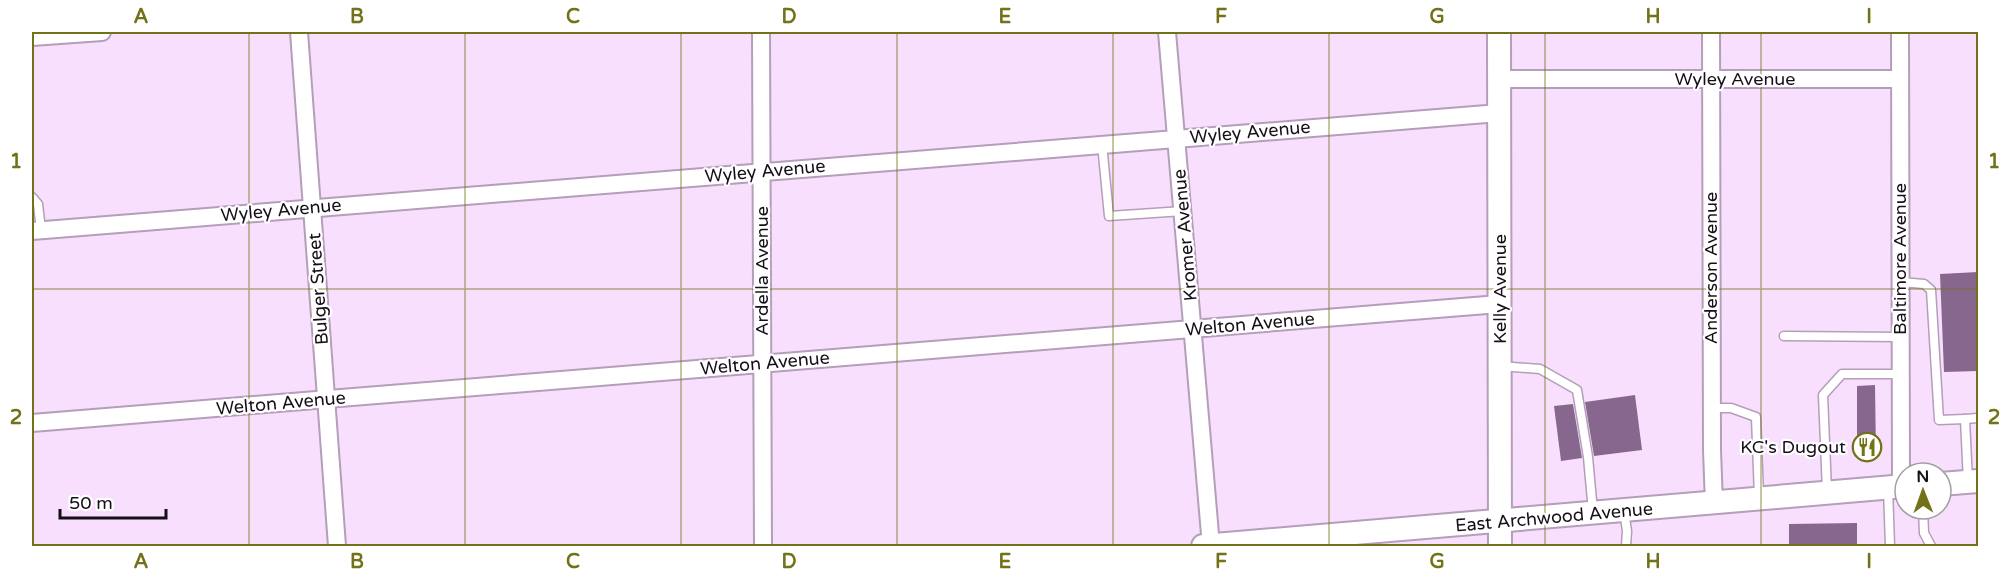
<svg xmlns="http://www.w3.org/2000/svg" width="2010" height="578" viewBox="0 0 2010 578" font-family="'Varela Round',sans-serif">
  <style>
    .building { fill: #88678f }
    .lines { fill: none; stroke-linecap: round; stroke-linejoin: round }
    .service-casing { stroke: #b59eba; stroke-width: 11 }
    .minor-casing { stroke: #b59eba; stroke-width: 20 }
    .secondary-casing { stroke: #b59eba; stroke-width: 26 }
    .service { stroke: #fff; stroke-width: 8 }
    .minor { stroke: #fff; stroke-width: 16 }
    .secondary { stroke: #fff; stroke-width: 22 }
    .grid { fill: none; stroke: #727318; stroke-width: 1.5; stroke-opacity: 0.55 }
    .labels { text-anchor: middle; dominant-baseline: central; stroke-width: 4.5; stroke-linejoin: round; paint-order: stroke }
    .street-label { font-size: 18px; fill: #160e18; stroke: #fff }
    .poi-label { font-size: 18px; fill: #160e18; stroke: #fff; text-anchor: end }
    .neatline { fill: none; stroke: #727318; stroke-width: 2 }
    .grid-label { font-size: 20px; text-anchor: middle; font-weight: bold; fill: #727318 }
  </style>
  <rect width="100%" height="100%" fill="#f8dffd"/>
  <g class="building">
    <path d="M1978 272V371L1944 372 1940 274Z"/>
    <path d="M1875 385 1876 456H1857V386Z"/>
    <path d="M1635 395 1642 450 1594 456 1585 402Z"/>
    <path d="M1573 404 1582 458 1561 461 1554 406Z"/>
    <path d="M1857 523V546H1789V524Z"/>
  </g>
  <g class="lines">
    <g class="service-casing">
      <g id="service">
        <path d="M1102 144 1109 216 1183 211"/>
        <path d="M32 197 38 204 41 230"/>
        <path d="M1901 282 1924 284 1931 290 1939 420 1965 419"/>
        <path d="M1784 336 1901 337"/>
        <path d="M1500 366 1540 369 1577 390 1588 457 1593 512"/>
        <path d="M1712 408H1731L1756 417 1759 497"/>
        <path d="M1968 482 1965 419 1978 418"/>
        <path d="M1888 488 1890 546"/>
        <path d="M1827 491 1823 395 1842 374H1900"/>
        <path d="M1923 509 1924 533 1931 546"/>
        <path d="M1624 511 1627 531 1626 546"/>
      </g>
    </g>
    <g class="minor-casing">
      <g id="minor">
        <path d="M299 32 337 546"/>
        <path d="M761 32 763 546"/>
        <path d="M1167 32 1211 546"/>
        <path d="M1711 32 1712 450 1714 504"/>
        <path d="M1900 32 1901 487"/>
        <path d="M32 37 102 32"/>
        <path d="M1500 79H1898"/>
        <path d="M32 231 1499 113"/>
        <path d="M32 423 1499 304"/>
      </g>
    </g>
    <g class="secondary-casing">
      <g id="secondary">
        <path d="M1499 32 1500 546"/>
        <path d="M1941 484 1978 481"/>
        <path d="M1203 546 1905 486"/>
      </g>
    </g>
    <use href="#service" class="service"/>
    <use href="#minor" class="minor"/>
    <use href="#secondary" class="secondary"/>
  </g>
  <path class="grid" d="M249 32V546M465 32V546M681 32V546M897 32V546M1113 32V546M1329 32V546M1545 32V546M1761 32V546M32 289H1978"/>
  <defs>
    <g id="restaurant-ring" transform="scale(1.5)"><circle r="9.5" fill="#fff" stroke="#727318" stroke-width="1.5"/><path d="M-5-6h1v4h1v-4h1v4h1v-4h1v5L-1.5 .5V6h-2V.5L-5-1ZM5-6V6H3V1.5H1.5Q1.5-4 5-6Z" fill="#727318"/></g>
  </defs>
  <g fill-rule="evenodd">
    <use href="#restaurant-ring" x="1867" y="447"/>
  </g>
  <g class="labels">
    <g class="street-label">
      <text x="1735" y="79">Wyley Avenue</text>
      <text transform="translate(1250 132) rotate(-5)">Wyley Avenue</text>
      <text transform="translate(765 171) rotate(-5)">Wyley Avenue</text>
      <text transform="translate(281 210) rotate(-5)">Wyley Avenue</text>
      <text transform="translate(1185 235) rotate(-95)">Kromer Avenue</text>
      <text transform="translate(1900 259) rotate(-90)">Baltimore Avenue</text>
      <text transform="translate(1711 268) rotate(-90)">Anderson Avenue</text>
      <text transform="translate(762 271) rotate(-90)">Ardella Avenue</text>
      <text transform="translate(318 289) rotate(-94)">Bulger Street</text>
      <text transform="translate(1500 289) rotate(-90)">Kelly Avenue</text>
      <text transform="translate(1250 324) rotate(-5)">Welton Avenue</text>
      <text transform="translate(765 363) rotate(-5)">Welton Avenue</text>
      <text transform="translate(281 403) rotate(-5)">Welton Avenue</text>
      <text transform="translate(1554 517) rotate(-5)">East Archwood Avenue</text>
    </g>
    <g class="poi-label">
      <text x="1846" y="447">KC's Dugout</text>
    </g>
  </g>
  <rect width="2010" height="578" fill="none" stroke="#ffffff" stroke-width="66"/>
  <g transform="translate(1923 491) rotate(359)"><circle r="28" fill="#ffffff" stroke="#a29fa3" stroke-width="1.5"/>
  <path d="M0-4.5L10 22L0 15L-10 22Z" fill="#727318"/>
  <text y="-9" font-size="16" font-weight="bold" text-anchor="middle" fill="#160e18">N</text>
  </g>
  <path d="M60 509v9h106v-9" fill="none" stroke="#160e18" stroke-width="3"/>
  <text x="69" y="509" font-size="18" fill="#160e18" stroke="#ffffff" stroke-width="4.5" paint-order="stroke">50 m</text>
  <rect x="33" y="33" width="1944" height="512" class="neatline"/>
  <g class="grid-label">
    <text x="141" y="23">A</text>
    <text x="357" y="23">B</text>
    <text x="573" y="23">C</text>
    <text x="789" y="23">D</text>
    <text x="1005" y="23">E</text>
    <text x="1221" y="23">F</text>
    <text x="1437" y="23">G</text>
    <text x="1653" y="23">H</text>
    <text x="1869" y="23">I</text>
    <text x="16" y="168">1</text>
    <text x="1994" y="168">1</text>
    <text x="16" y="424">2</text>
    <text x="1994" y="424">2</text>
    <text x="141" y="568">A</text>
    <text x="357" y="568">B</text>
    <text x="573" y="568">C</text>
    <text x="789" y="568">D</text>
    <text x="1005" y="568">E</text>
    <text x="1221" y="568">F</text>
    <text x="1437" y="568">G</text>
    <text x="1653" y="568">H</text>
    <text x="1869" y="568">I</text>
  </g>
</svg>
